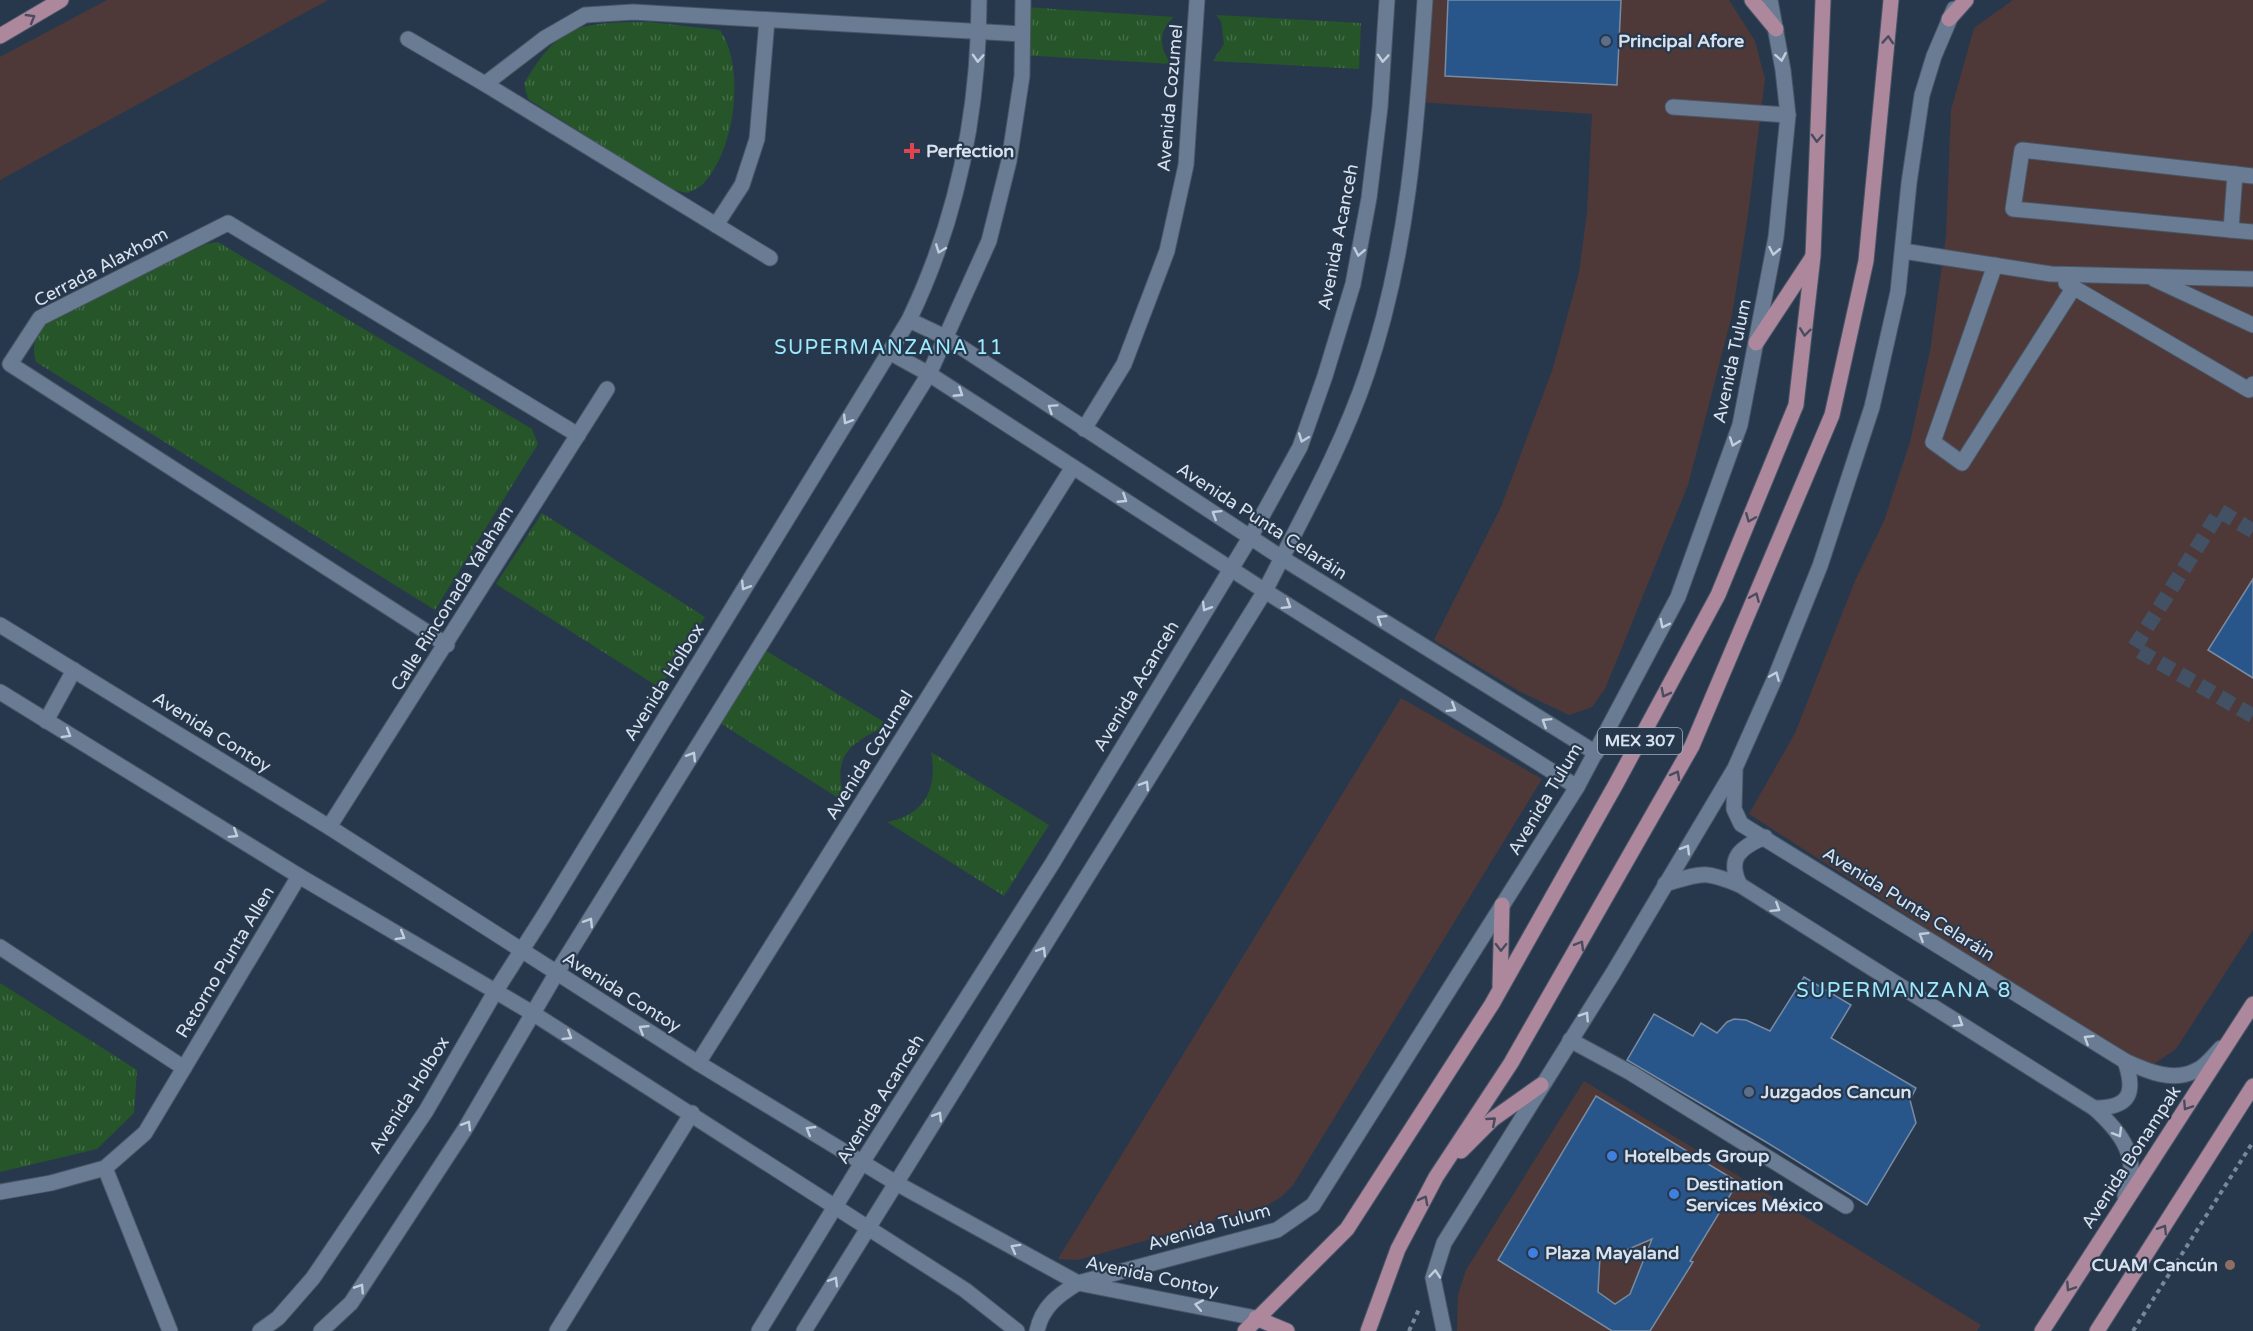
<svg xmlns="http://www.w3.org/2000/svg" width="2253" height="1331" viewBox="0 0 2253 1331" font-family="'Varela Round',sans-serif">
  <style>
    .commercial { fill: #4e3938 }
    .park { fill: url(#park-tufts) }
    .building { fill: #29568a; stroke: #788ba2; stroke-width: 1.5; fill-rule: evenodd }
    .lines { fill: none; stroke-linecap: round; stroke-linejoin: round }
    .minor-tunnel { stroke: #425264; stroke-width: 15; stroke-dasharray: 15 8; stroke-linecap: butt }
    .minor-casing { stroke: #485666; stroke-width: 17 }
    .major-casing { stroke: #485666; stroke-width: 17 }
    .path { stroke: #7a8798; stroke-width: 4; stroke-dasharray: 4.5 4.5; stroke-linecap: butt }
    .minor { stroke: #6a7c93; stroke-width: 15 }
    .major { stroke: #ad879b; stroke-width: 15 }
    .oneway { stroke: #494c60 }
    .oneway2 { stroke: #c2cedd }
    .service-dot { fill: #5c6f8a; stroke: #28384c; stroke-width: 2 }
    .health-dot { fill: #e0444e; stroke: #28384c; stroke-width: 2 }
    .shop-dot { fill: #3f7fe0; stroke: #28384c; stroke-width: 2 }
    .education-dot { fill: #8d6e63; stroke: #28384c; stroke-width: 2 }
    .labels { text-anchor: middle; dominant-baseline: central; stroke-width: 4.5; stroke-linejoin: round; paint-order: stroke }
    .shield { fill: #28384c; stroke: #a3afbe; stroke-width: 1.5 }
    .shield-label { font-size: 16px; font-weight: bold; fill: #d8e2ef }
    .poi-label { font-size: 18px; font-weight: bold; fill: #d8e2ef; stroke: #28384c; text-anchor: start }
    .street-label { font-size: 18px; fill: #d8e2ef; stroke: #28384c }
    .neighbourhood-label { font-size: 20px; letter-spacing: 1.5px; fill: #9eebff; stroke: #28384c }
  </style>
  <defs>
    <pattern id="park-tufts" width="24" height="20" patternUnits="userSpaceOnUse" patternTransform="scale(1.5)"><rect width="24" height="20" fill="#255528"/><path d="M3 7l-1-3M5 7V3M7 7l1-3M15 17l-1-3M17 17v-4M19 17l1-3" fill="none" stroke="#446d48"/></pattern>
  </defs>
  <rect width="100%" height="100%" fill="#28384c"/>
  <g class="commercial">
    <path d="M107 0H328L0 180V57Z"/>
    <path d="M1424 0H1729L1755 41 1765 79 1748 215 1732 315 1688 485 1605 689 1592 707 1569 715 1519 691 1434 640 1501 507 1553 368 1579 273 1587 212 1592 114 1418 102Z"/>
    <path d="M2013 0H2253V930L2176 1049 2154 1064 2130 1059 1749 814 1795 733 1855 581 1884 521 1910 442 1930 351 1946 236 1951 110 1974 28Z"/>
    <path d="M1401 698 1542 779 1293 1185 1281 1197 1266 1206 1078 1260 1058 1259Z"/>
    <path d="M1584 1081 1981 1325 1977 1331H1457L1458 1295 1466 1270Z"/>
  </g>
  <g class="park">
    <path d="M1025 7 1174 17C1158 31 1159 47 1171 64L1022 55Z"/>
    <path d="M1216 15 1361 23 1359 69 1213 61 1224 44 1221 21Z"/>
    <path d="M649 22 720 30C746 69 735 151 703 184 699 188 692 191 687 193L670 189 528 99 524 84C560 21 582 23 649 22Z"/>
    <path d="M218 242 532 429 538 444 435 610 36 362C30 344 38 335 47 320L206 244Z"/>
    <path d="M542 513 705 617 660 688 496 584Z"/>
    <path d="M763 649 889 725C849 743 830 756 846 803L717 721Z"/>
    <path d="M931 752 1049 825 1004 896 887 822C925 815 938 788 931 752Z"/>
    <path d="M0 983 137 1070 134 1113 97 1149 0 1172Z"/>
  </g>
  <g class="building">
    <path d="M1448 0H1621L1617 85 1445 76Z"/>
    <path d="M2253 579V678L2208 650Z"/>
    <path d="M1804 977 1851 1005 1831 1038 1916 1088 1910 1100 1916 1123 1867 1205 1766 1142 1627 1060 1654 1014 1693 1036 1701 1023 1717 1033 1727 1022 1734 1019 1746 1020 1770 1031Z"/>
    <path d="M1596 1096 1738 1182 1690 1261 1693 1262 1650 1331H1612L1498 1260ZM1652 1239 1630 1294 1615 1304 1598 1292 1600 1257 1615 1255Z"/>
  </g>
  <g class="lines">
    <path class="minor-tunnel" d="M2253 531 2220 511 2134 648 2253 716"/>
    <g class="minor-casing">
      <g id="minor">
        <path d="M408 39 485 84 770 258"/>
        <path d="M485 84 545 38 585 15 633 12 1022 34"/>
        <path d="M1673 107 1788 115"/>
        <path d="M2253 176 2235 174 2231 230 2253 232"/>
        <path d="M716 225 742 185 757 139 767 20"/>
        <path d="M2231 230 2013 209 2022 150 2235 174"/>
        <path d="M1903 251 2051 274 2253 279"/>
        <path d="M1995 265 1933 442 1962 463 2074 287"/>
        <path d="M2154 279 2253 325"/>
        <path d="M2066 283 2249 390 2253 384"/>
        <path d="M909 320 947 338 1282 558 1596 753"/>
        <path d="M891 353 929 374 1265 591 1577 787"/>
        <path d="M1084 429 1124 364 1167 251 1186 165 1197 0"/>
        <path d="M0 625 329 827 698 1063 896 1183 1078 1283 1256 1318"/>
        <path d="M447 645 10 364 40 318 228 223 578 435"/>
        <path d="M0 692 299 876 534 1014 965 1290 1017 1331"/>
        <path d="M46 721 74 670"/>
        <path d="M1735 771 1734 809 1741 824 2125 1061C2147 1071 2173 1083 2197 1070 2206 1066 2214 1055 2221 1048"/>
        <path d="M329 827 607 389"/>
        <path d="M1665 884C1702 873 1703 870 1740 885L2094 1108C2121 1132 2142 1159 2125 1196"/>
        <path d="M1740 885C1726 858 1741 847 1765 837"/>
        <path d="M0 947 184 1068"/>
        <path d="M1570 1040 1631 1073 1846 1206"/>
        <path d="M698 1063 1073 467"/>
        <path d="M2094 1108C2130 1108 2136 1093 2125 1061"/>
        <path d="M105 1168 170 1331"/>
        <path d="M0 1192 51 1183 105 1168 145 1133 299 876"/>
        <path d="M260 1331 278 1318 313 1278 426 1111 495 992 543 917 909 320C958 218 979 112 979 0"/>
        <path d="M321 1331 351 1303 465 1129 556 974 929 374 989 241 1009 161 1022 76 1023 0"/>
        <path d="M557 1331 692 1113"/>
        <path d="M759 1331 863 1161 1052 864 1251 536 1300 447 1325 376 1353 284 1369 198 1380 107 1387 0"/>
        <path d="M804 1331 1265 591C1301 519 1341 450 1367 373 1408 253 1417 125 1425 0"/>
        <path d="M1037 1331C1042 1307 1058 1295 1078 1283L1277 1230 1313 1205 1577 787 1678 597 1740 425 1776 237 1788 115 1783 70 1770 0"/>
        <path d="M1444 1331 1433 1278 1444 1243 1613 973 1735 768 1775 678 1820 566 1872 407 1898 292 1909 183 1922 95 1934 56 1954 9"/>
      </g>
    </g>
    <g class="major-casing">
      <g id="major">
        <path d="M1752 0 1776 29"/>
        <path d="M1949 19 1966 0"/>
        <path d="M0 36 61 0"/>
        <path d="M1756 343 1812 258"/>
        <path d="M1500 986 1502 905"/>
        <path d="M1461 1151 1493 1119 1541 1085"/>
        <path d="M1256 1318 1287 1331"/>
        <path d="M1245 1331 1347 1229 1492 1004 1616 784 1718 595 1796 405 1813 256 1823 0"/>
        <path d="M1368 1331 1398 1249 1436 1177 1511 1063 1692 746 1832 415 1866 261 1891 0"/>
        <path d="M2042 1331 2253 1004"/>
        <path d="M2097 1331 2253 1086"/>
      </g>
    </g>
    <g class="path">
      <path d="M1409 1331 1420 1307"/>
      <path d="M2133 1331 2253 1142"/>
    </g>
    <use href="#minor" class="minor"/>
    <use href="#major" class="major"/>
  </g>
  <defs><path id="oneway-chevron" d="M-2-3.5L2.5 0L-2 3.5" fill="none" stroke-width="1.6" stroke-linecap="round" stroke-linejoin="round" transform="scale(1.5)"/></defs>
  <g class="oneway">
    <use href="#oneway-chevron" transform="translate(31 18) rotate(-30)"/>
    <use href="#oneway-chevron" transform="translate(1888 40) rotate(-86)"/>
    <use href="#oneway-chevron" transform="translate(1817 138) rotate(92)"/>
    <use href="#oneway-chevron" transform="translate(1805 332) rotate(97)"/>
    <use href="#oneway-chevron" transform="translate(1750 518) rotate(112)"/>
    <use href="#oneway-chevron" transform="translate(1755 597) rotate(-67)"/>
    <use href="#oneway-chevron" transform="translate(1665 693) rotate(118)"/>
    <use href="#oneway-chevron" transform="translate(1676 775) rotate(-61)"/>
    <use href="#oneway-chevron" transform="translate(1580 945) rotate(-60)"/>
    <use href="#oneway-chevron" transform="translate(1501 947) rotate(91)"/>
    <use href="#oneway-chevron" transform="translate(2187 1106) rotate(123)"/>
    <use href="#oneway-chevron" transform="translate(1492 1121) rotate(-41)"/>
    <use href="#oneway-chevron" transform="translate(1424 1200) rotate(-62)"/>
    <use href="#oneway-chevron" transform="translate(2163 1229) rotate(-58)"/>
    <use href="#oneway-chevron" transform="translate(2070 1287) rotate(123)"/>
  </g>
  <g class="oneway2">
    <use href="#oneway-chevron" transform="translate(1781 57) rotate(80)"/>
    <use href="#oneway-chevron" transform="translate(978 58) rotate(93)"/>
    <use href="#oneway-chevron" transform="translate(1383 58) rotate(94)"/>
    <use href="#oneway-chevron" transform="translate(940 249) rotate(111)"/>
    <use href="#oneway-chevron" transform="translate(1774 251) rotate(101)"/>
    <use href="#oneway-chevron" transform="translate(1359 252) rotate(101)"/>
    <use href="#oneway-chevron" transform="translate(959 393) rotate(33)"/>
    <use href="#oneway-chevron" transform="translate(1052 408) rotate(-146)"/>
    <use href="#oneway-chevron" transform="translate(847 420) rotate(122)"/>
    <use href="#oneway-chevron" transform="translate(1303 438) rotate(110)"/>
    <use href="#oneway-chevron" transform="translate(1734 442) rotate(110)"/>
    <use href="#oneway-chevron" transform="translate(1123 499) rotate(33)"/>
    <use href="#oneway-chevron" transform="translate(1216 514) rotate(-148)"/>
    <use href="#oneway-chevron" transform="translate(745 586) rotate(122)"/>
    <use href="#oneway-chevron" transform="translate(1287 605) rotate(32)"/>
    <use href="#oneway-chevron" transform="translate(1206 607) rotate(121)"/>
    <use href="#oneway-chevron" transform="translate(1381 619) rotate(-148)"/>
    <use href="#oneway-chevron" transform="translate(1664 624) rotate(117)"/>
    <use href="#oneway-chevron" transform="translate(1775 676) rotate(-67)"/>
    <use href="#oneway-chevron" transform="translate(1452 708) rotate(32)"/>
    <use href="#oneway-chevron" transform="translate(1546 722) rotate(-148)"/>
    <use href="#oneway-chevron" transform="translate(67 734) rotate(31)"/>
    <use href="#oneway-chevron" transform="translate(692 756) rotate(-58)"/>
    <use href="#oneway-chevron" transform="translate(1145 785) rotate(-58)"/>
    <use href="#oneway-chevron" transform="translate(234 834) rotate(32)"/>
    <use href="#oneway-chevron" transform="translate(1686 849) rotate(-59)"/>
    <use href="#oneway-chevron" transform="translate(1776 908) rotate(32)"/>
    <use href="#oneway-chevron" transform="translate(589 922) rotate(-58)"/>
    <use href="#oneway-chevron" transform="translate(401 936) rotate(31)"/>
    <use href="#oneway-chevron" transform="translate(1923 936) rotate(-148)"/>
    <use href="#oneway-chevron" transform="translate(1042 951) rotate(-58)"/>
    <use href="#oneway-chevron" transform="translate(1585 1016) rotate(-57)"/>
    <use href="#oneway-chevron" transform="translate(1959 1023) rotate(32)"/>
    <use href="#oneway-chevron" transform="translate(643 1029) rotate(-148)"/>
    <use href="#oneway-chevron" transform="translate(568 1036) rotate(32)"/>
    <use href="#oneway-chevron" transform="translate(2088 1039) rotate(-148)"/>
    <use href="#oneway-chevron" transform="translate(938 1116) rotate(-58)"/>
    <use href="#oneway-chevron" transform="translate(467 1125) rotate(-59)"/>
    <use href="#oneway-chevron" transform="translate(810 1130) rotate(-149)"/>
    <use href="#oneway-chevron" transform="translate(2118 1133) rotate(59)"/>
    <use href="#oneway-chevron" transform="translate(1015 1248) rotate(-151)"/>
    <use href="#oneway-chevron" transform="translate(1435 1274) rotate(-85)"/>
    <use href="#oneway-chevron" transform="translate(834 1281) rotate(-59)"/>
    <use href="#oneway-chevron" transform="translate(360 1288) rotate(-57)"/>
    <use href="#oneway-chevron" transform="translate(1199 1305) rotate(-169)"/>
  </g>
  <g class="service-dot">
    <circle cx="1606" cy="41" r="6"/>
    <circle cx="1749" cy="1092" r="6"/>
  </g>
  <path class="health-dot" d="M909 142h6v6h6v6h-6v6h-6v-6h-6v-6h6z"/>
  <g class="shop-dot">
    <circle cx="1612" cy="1156" r="6"/>
    <circle cx="1674" cy="1194" r="6"/>
    <circle cx="1533" cy="1253" r="6"/>
  </g>
  <circle class="education-dot" cx="2230" cy="1265" r="6"/>
  <g class="labels">
    <rect class="shield" x="1598" y="728" width="84" height="26" rx="4.5"/>
    <g class="shield-label">
      <text x="1640" y="741">MEX 307</text>
    </g>
    <g class="poi-label">
      <text x="1618" y="41">Principal Afore</text>
      <text x="926" y="151">Perfection</text>
      <text x="1761" y="1092">Juzgados Cancun</text>
      <text x="1624" y="1156">Hotelbeds Group</text>
      <text x="1686" y="1184">Destination<tspan x="1686" dy="21">Services México</tspan></text>
      <text x="1545" y="1253">Plaza Mayaland</text>
      <text x="2218" y="1265" text-anchor="end">CUAM Cancún</text>
    </g>
    <g class="street-label">
      <text transform="translate(1170 98) rotate(-85)">Avenida Cozumel</text>
      <text transform="translate(1338 237) rotate(-79)">Avenida Acanceh</text>
      <text transform="translate(101 267) rotate(-28)">Cerrada Alaxhom</text>
      <text transform="translate(1732 361) rotate(-78)">Avenida Tulum</text>
      <text transform="translate(1262 521) rotate(33)">Avenida Punta Celaráin</text>
      <text transform="translate(452 598) rotate(-58)">Calle Rinconada Yalaham</text>
      <text transform="translate(664 682) rotate(-58)">Avenida Holbox</text>
      <text transform="translate(1136 686) rotate(-59)">Avenida Acanceh</text>
      <text transform="translate(212 732) rotate(32)">Avenida Contoy</text>
      <text transform="translate(869 755) rotate(-58)">Avenida Cozumel</text>
      <text transform="translate(1545 799) rotate(-59)">Avenida Tulum</text>
      <text transform="translate(1909 904) rotate(32)">Avenida Punta Celaráin</text>
      <text transform="translate(225 962) rotate(-59)">Retorno Punta Allen</text>
      <text transform="translate(622 992) rotate(32)">Avenida Contoy</text>
      <text transform="translate(409 1095) rotate(-58)">Avenida Holbox</text>
      <text transform="translate(880 1099) rotate(-58)">Avenida Acanceh</text>
      <text transform="translate(2131 1157) rotate(-57)">Avenida Bonampak</text>
      <text transform="translate(1209 1227) rotate(-16)">Avenida Tulum</text>
      <text transform="translate(1152 1276) rotate(12)">Avenida Contoy</text>
    </g>
    <g class="neighbourhood-label">
      <text x="889" y="348">SUPERMANZANA 11</text>
      <text x="1904" y="991">SUPERMANZANA 8</text>
    </g>
  </g>
</svg>
